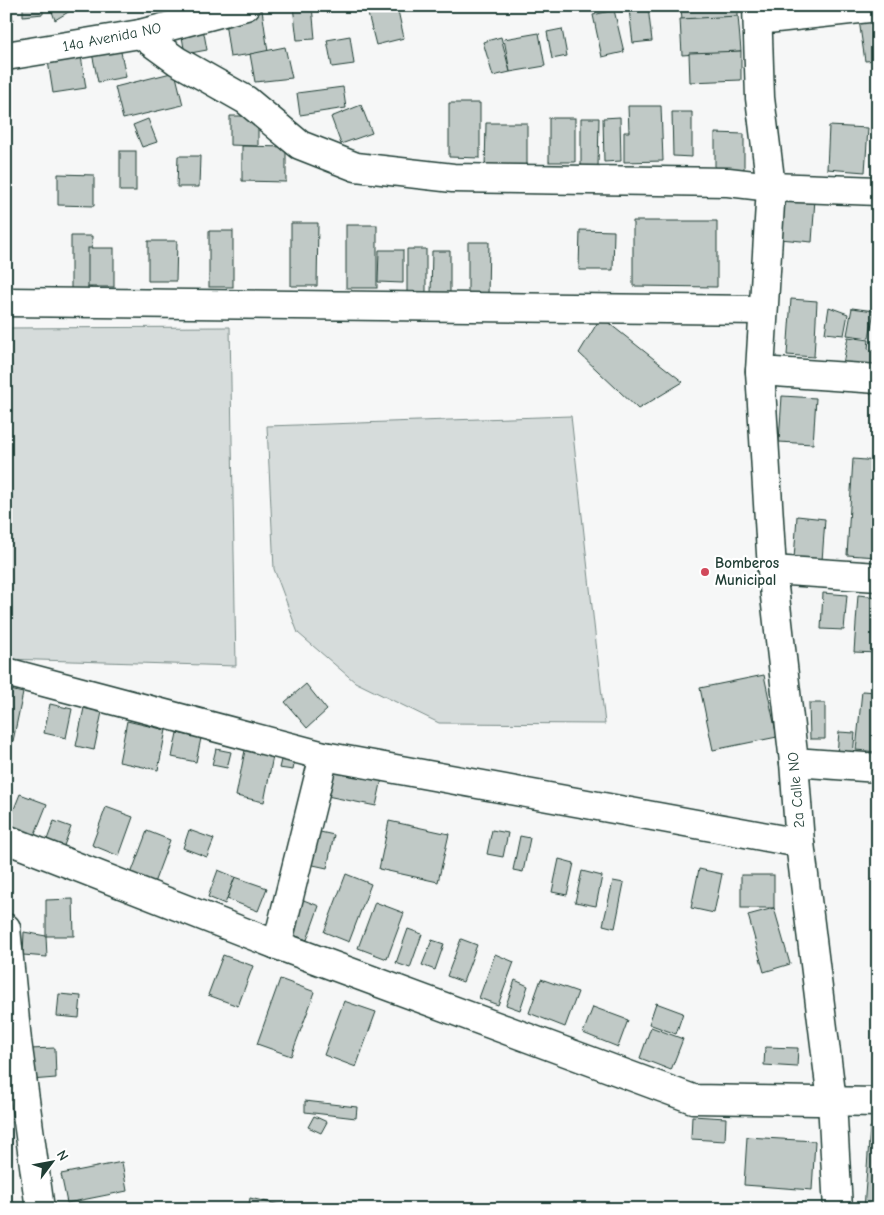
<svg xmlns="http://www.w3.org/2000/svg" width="884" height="1215" viewBox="0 0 884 1215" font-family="'Comic Neue',sans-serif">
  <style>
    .green { fill: #d6dcdb; stroke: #7a8c88 }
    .building { fill: #c0c9c6; stroke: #1f3d34 }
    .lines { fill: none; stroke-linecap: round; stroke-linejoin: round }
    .minor-casing { stroke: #1f3d34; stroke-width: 31 }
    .minor { stroke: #fff; stroke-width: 28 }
    .poi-dot { fill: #d1495b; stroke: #fff; stroke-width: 2 }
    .labels { text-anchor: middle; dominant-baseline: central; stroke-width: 4.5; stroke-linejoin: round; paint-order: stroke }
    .street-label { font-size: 15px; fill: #1f3d34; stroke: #fff }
    .poi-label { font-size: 15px; font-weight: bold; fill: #1f3d34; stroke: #fff; text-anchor: start }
  </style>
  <rect width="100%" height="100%" fill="#f6f7f7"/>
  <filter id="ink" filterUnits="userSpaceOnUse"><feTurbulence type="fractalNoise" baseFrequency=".02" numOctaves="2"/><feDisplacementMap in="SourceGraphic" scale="10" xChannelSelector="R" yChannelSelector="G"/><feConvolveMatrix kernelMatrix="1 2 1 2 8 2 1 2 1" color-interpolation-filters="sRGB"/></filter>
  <g filter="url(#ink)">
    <g class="green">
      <path d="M230 327 236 666 6 659V328Z"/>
      <path d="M571 416 605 724 439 723 355 682 298 633 274 569 267 426Z"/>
    </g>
    <g class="building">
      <path d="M6 6H11L13 20 6 21Z"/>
      <path d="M23 6H43V14L23 16Z"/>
      <path d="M50 6H74L75 8 55 20Z"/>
      <path d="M293 6H312L315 39 297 40Z"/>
      <path d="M366 6H397L404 38 376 45Z"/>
      <path d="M681 6H738V16L682 21Z"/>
      <path d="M648 7 652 41 633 43 629 9Z"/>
      <path d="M262 10 268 52 230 57 224 15Z"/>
      <path d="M614 10 624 52 602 57 593 15Z"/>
      <path d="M738 16 741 51 682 55 680 19Z"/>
      <path d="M878 17V60L865 61 859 20Z"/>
      <path d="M203 28 207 50 185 54 181 31Z"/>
      <path d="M562 29 567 56 552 59 547 32Z"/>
      <path d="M539 33 545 66 510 72 504 39Z"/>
      <path d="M350 36 354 64 332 67 327 40Z"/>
      <path d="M501 37 510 72 493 76 483 42Z"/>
      <path d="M120 47 126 77 98 82 92 53Z"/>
      <path d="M285 47 292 78 255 82 250 54Z"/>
      <path d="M741 51V80L690 82 689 53Z"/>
      <path d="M81 56 86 88 53 93 48 61Z"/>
      <path d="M175 72 183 105 123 119 115 87Z"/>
      <path d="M343 87 346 108 300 115 297 93Z"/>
      <path d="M449 103H480V158L449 157Z"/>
      <path d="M361 105 372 133 341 144 331 117Z"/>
      <path d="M628 106H661L663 161 624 162V132H629Z"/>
      <path d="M672 112H692V157L673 156Z"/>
      <path d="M230 116H258V146L230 145Z"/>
      <path d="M620 117 621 161 604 162 603 118Z"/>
      <rect x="549" y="118" width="26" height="44"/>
      <path d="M581 118H599L598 167H581Z"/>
      <path d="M148 119 157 142 142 147 133 125Z"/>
      <path d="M486 123H527V168H485Z"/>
      <path d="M829 126 868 128 865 172 827 169Z"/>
      <path d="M715 133 744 134V174H715Z"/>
      <path d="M242 146 286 147V182L242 181Z"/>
      <rect x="120" y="151" width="16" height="40"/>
      <path d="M178 156H200L199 187H177Z"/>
      <path d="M58 174 94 175V206L58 205Z"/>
      <path d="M782 196 815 199 812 242 780 239Z"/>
      <path d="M633 221H717V287L633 286Z"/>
      <path d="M291 223H318L317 286H291Z"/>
      <rect x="346" y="225" width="31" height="63"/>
      <path d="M580 230 614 231 613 270H579Z"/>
      <rect x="209" y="231" width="24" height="56"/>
      <path d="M71 236H92L91 290H71Z"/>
      <path d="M148 241H177L176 281H148Z"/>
      <path d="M468 242H489L488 296H468Z"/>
      <rect x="88" y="248" width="26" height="39"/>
      <path d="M407 249H426V295L407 294Z"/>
      <path d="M379 250H403V283L378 282Z"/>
      <path d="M432 251H450V294H431Z"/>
      <path d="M791 299 817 301 814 357 787 355Z"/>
      <path d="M829 307 848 314 844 335 825 333Z"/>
      <path d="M852 308 874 311 869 338 847 335Z"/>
      <path d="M601 317 683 382 638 409 579 353Z"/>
      <path d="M848 337 869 340 868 349 878 351 874 370 843 364Z"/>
      <path d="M782 396 816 398 813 444 779 442Z"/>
      <path d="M853 459 878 461V557L847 555Z"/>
      <path d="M797 516 825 519 822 561 794 559Z"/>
      <path d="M823 593 847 595 844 630 821 629Z"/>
      <path d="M858 595 878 597V653L854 652Z"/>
      <path d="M764 675 777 737 713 750 700 688Z"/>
      <path d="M306 684 327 710 307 728 285 702Z"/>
      <path d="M6 689 23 693 13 741 6 739Z"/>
      <path d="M862 691 878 692V752L856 750Z"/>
      <path d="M809 703H825V739H810Z"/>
      <path d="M50 704 72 709 66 738 44 733Z"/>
      <path d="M84 708 102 712 94 750 76 746Z"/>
      <path d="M127 721 166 730 158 770 119 762Z"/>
      <path d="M839 732 855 733 853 756 837 754Z"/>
      <path d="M177 733 201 738 196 762 172 757Z"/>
      <path d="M246 745 274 751 264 802 236 796Z"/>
      <path d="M216 749 231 752 227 768 212 765Z"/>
      <path d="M282 756 295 759 293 770 279 768Z"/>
      <path d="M333 769 382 779 376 806 327 796Z"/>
      <path d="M20 794 47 804 33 839 6 829Z"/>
      <path d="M106 807 133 817 119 856 92 845Z"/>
      <path d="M54 821 71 827 62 851 45 845Z"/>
      <path d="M389 821 449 834 438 882 379 869Z"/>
      <path d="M189 830 214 839 207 857 183 848Z"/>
      <path d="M311 830 334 835 327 868 304 863Z"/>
      <path d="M492 830 508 833 503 857 487 854Z"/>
      <path d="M147 831 170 840 154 883 131 874Z"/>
      <path d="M520 836 530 838 523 872 513 870Z"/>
      <path d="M559 859 574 863 567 895 552 892Z"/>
      <path d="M699 869 722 874 714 913 691 908Z"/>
      <path d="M218 870 235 877 225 904 208 897Z"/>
      <path d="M582 871 602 876 596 906 575 902Z"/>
      <path d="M346 874 371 884 349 942 324 932Z"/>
      <rect x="741" y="875" width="33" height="33"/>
      <path d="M235 877 267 888 258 911 227 899Z"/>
      <path d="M613 881 624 883 615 928 603 925Z"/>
      <path d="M73 899 74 936H46V900Z"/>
      <path d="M301 899 319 906 307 940 288 933Z"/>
      <path d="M375 902 404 913 387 959 358 948Z"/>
      <path d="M774 908 790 964 764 972 748 915Z"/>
      <path d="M408 929 422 934 410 968 396 963Z"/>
      <path d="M24 932 46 936 47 957 23 955Z"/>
      <path d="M461 939 477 945 463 982 447 976Z"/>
      <path d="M432 940 444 944 435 970 422 965Z"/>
      <path d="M495 954 514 962 498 1005 479 998Z"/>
      <path d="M223 955 253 966 238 1006 208 995Z"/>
      <path d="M280 979 315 992 291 1056 257 1044Z"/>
      <path d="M541 979 578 992 565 1027 529 1013Z"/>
      <path d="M515 980 528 986 520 1010 506 1005Z"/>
      <path d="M59 994 81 996 79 1018 57 1016Z"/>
      <path d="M344 1001 376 1012 356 1067 324 1055Z"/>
      <path d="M656 1003 683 1013 676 1034 649 1024Z"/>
      <path d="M593 1007 628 1020 618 1047 583 1033Z"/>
      <path d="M651 1027 683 1039 671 1070 640 1058Z"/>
      <path d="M765 1047 798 1048 797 1067 764 1065Z"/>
      <path d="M55 1048 56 1078 31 1080 29 1049Z"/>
      <path d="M305 1101 357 1107 356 1118 305 1112Z"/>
      <path d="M314 1116 327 1122 321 1133 308 1127Z"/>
      <path d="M692 1116 726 1118 725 1141 691 1139Z"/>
      <path d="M870 1127H878V1209H864Z"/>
      <path d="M747 1137 815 1141 812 1190 744 1185Z"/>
      <path d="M122 1162 127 1191 67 1203 61 1174Z"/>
      <path d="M250 1198 284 1206V1209H248Z"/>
      <path d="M84 1204 85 1209H62V1208Z"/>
    </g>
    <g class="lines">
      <g class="minor-casing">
        <g id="minor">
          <path d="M757 6 760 98 771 187 760 371 772 570 794 762 800 843 832 1101 838 1209"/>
          <path d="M758 20 878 7"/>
          <path d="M140 34 177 61 246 100 300 145 356 167 453 178 728 182 771 187 878 191"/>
          <path d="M6 56 140 34 246 6"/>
          <path d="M6 302 763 310"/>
          <path d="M760 371 878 379"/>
          <path d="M772 570 878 577"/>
          <path d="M6 672 324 756 800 843"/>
          <path d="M794 762 878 768"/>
          <path d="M6 839 277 945 693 1099 878 1102"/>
          <path d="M6 928 17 1041 40 1209"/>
          <path d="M277 945 324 756"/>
        </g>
      </g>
      <use href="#minor" class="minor"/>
    </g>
  </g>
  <circle class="poi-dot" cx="705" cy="572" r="5"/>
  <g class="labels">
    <g class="street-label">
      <text transform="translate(112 37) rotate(-11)">14a Avenida NO</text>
      <text transform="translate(796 790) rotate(-95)">2a Calle NO</text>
    </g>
    <g class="poi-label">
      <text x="715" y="563">Bomberos<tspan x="715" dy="17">Municipal</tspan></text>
    </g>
  </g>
  <rect width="884" height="1215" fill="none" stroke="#fff" stroke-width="25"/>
  <rect x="12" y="12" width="859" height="1190" fill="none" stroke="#1f3d34" stroke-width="2" filter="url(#ink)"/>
  <g transform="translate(52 1162) rotate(58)" stroke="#ffffff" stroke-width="4" paint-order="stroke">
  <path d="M0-4L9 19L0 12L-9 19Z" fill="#1f3d34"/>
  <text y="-8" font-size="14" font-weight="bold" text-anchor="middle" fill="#1f3d34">N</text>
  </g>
</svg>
